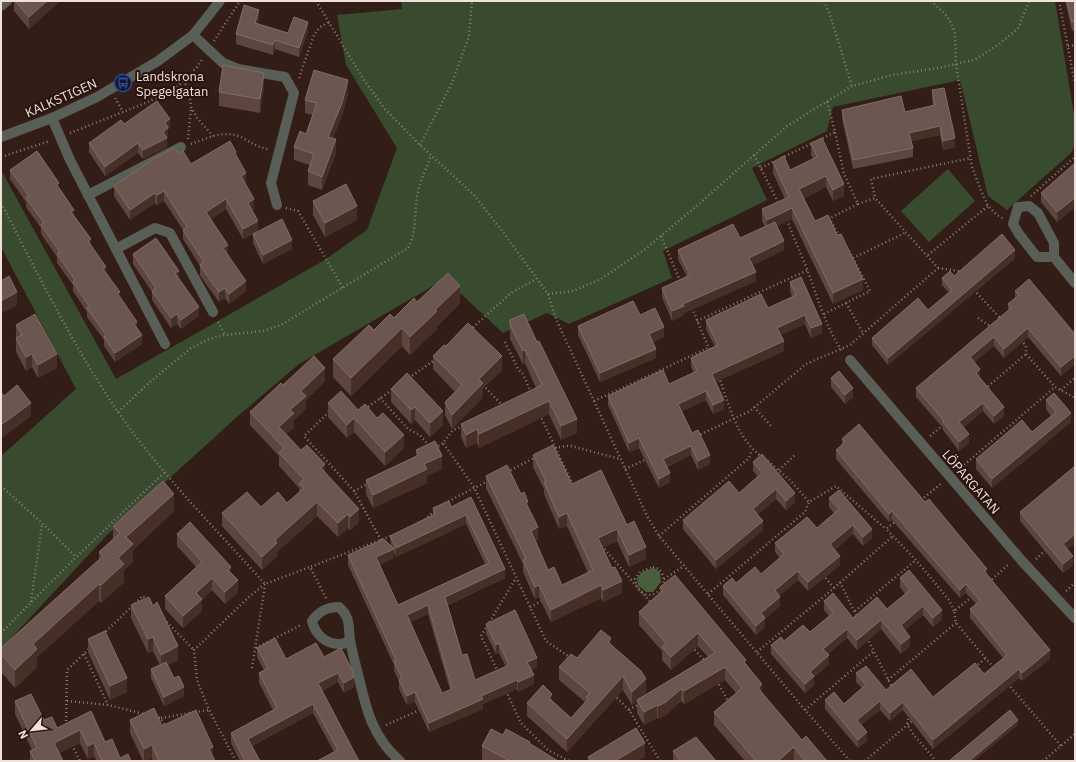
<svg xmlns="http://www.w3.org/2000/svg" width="1076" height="762" viewBox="0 0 1076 762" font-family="'IBM Plex Sans',sans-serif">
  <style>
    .green { fill: #384b2e }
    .forest { fill: #485e3d }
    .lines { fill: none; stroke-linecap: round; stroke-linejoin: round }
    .path { stroke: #8d7b75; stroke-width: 2.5; stroke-dasharray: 1 3; stroke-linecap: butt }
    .street { stroke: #595f57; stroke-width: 10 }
    .wall { fill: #5c463f; fill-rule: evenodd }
    .shaded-wall { fill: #452f27 }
    .building { fill: #6c5650; stroke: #816c66; fill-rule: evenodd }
    .labels { text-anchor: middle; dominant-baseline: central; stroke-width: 4; stroke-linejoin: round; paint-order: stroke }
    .poi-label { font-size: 13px; fill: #f0e1dc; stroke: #28140d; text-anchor: start }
    .street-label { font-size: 13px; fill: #f0e1dc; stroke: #28140d }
  </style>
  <rect width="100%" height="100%" fill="#321e16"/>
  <g class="green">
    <path d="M401 1H1055L1075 120V145L1071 153 1007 210 988 196 960 80 833 107 827 131 752 168 767 200 663 251 672 278 569 324 547 313 503 333 445 279 299 364 238 416 107 535 1 649V456L76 389 1 247V170L116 379 323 261 367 230 397 148 346 65 337 15 402 9Z"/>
    <path d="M948 169 975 201 929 242 901 211Z"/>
  </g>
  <path class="forest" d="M654 568 660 572 661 582 653 592H646L638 585 637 578 642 572Z"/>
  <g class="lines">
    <g class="path">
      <path d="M316 1 364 80 385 109 420 145 474 195 506 236 548 294 556 319 594 401 647 516 659 536 805 710 850 761"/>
      <path d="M824 1 830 15 852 86"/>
      <path d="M931 1 944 13 950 21 955 32 956 64 972 167 982 193 988 206 997 215 1004 219"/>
      <path d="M1059 1 1075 84"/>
      <path d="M214 41 240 1"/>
      <path d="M1068 46 1075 45"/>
      <path d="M299 78 314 35 320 27 330 22"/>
      <path d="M184 80 190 97 191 107 197 118 213 136"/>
      <path d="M115 98 123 112"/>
      <path d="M70 133 148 102 179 85 197 67 203 58"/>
      <path d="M188 139 191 108"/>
      <path d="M819 140 835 132 827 101"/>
      <path d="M191 144C207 138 226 129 243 138 252 143 258 148 269 149"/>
      <path d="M420 145 451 85 469 36 472 1"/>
      <path d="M754 155 779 204"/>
      <path d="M1 157 50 141"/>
      <path d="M781 158 813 143"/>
      <path d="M761 168 775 161"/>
      <path d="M1031 196 1075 157"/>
      <path d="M1 203C38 274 73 346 118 412 161 474 215 528 265 584L310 567"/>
      <path d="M858 204 875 198 871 179 971 158"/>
      <path d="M286 208 298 211 343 288"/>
      <path d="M829 218 840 237"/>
      <path d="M828 219 858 204 844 174 835 132"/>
      <path d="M787 220C794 239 803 258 810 277 819 302 827 329 842 351"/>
      <path d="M661 236 681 283"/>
      <path d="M849 251 853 258 907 232"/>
      <path d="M928 255 988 206"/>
      <path d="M938 268 958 271 961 274"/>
      <path d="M974 290 1002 320"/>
      <path d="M548 294 573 291 601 279 644 250 692 210 787 126 852 86 892 75 938 68 974 60 998 45 1018 28 1029 1"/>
      <path d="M846 303 863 333"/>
      <path d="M692 308 710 351"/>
      <path d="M824 314 870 291 853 258"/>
      <path d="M978 318 993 328"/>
      <path d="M697 321 808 270"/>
      <path d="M218 322 225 335"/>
      <path d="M470 330 511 293 536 279"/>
      <path d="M1021 340 1026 346V354L1055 387 1075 398"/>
      <path d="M505 342 518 369 523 374 531 392"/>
      <path d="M719 377C729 405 737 439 762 457"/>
      <path d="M409 378 436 359"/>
      <path d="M483 385 503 406"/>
      <path d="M985 389 1026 354"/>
      <path d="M1061 390 1075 378"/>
      <path d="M380 398 408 429 420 435 430 447"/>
      <path d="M594 401 708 348"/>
      <path d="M754 407 771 426"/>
      <path d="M365 409 392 390"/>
      <path d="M118 412 150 382 191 348 209 339 225 335 263 331 281 325 408 248C418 230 413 208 419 188 422 177 427 166 431 156"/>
      <path d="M329 412 304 436 354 491 381 540"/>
      <path d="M1075 414V425"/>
      <path d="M540 415 574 487"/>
      <path d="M463 426 453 430 443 443 474 487 546 641 571 658"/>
      <path d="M697 436 750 411 806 364 850 345 938 268 875 198"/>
      <path d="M930 436 943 425"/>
      <path d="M435 448 443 443"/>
      <path d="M555 448 565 446H571L620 459"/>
      <path d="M768 461 791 481 809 502 836 486 886 529"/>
      <path d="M625 469 647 459"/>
      <path d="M779 470 795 455"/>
      <path d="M958 470 1055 387"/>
      <path d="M507 472 536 457"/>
      <path d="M1 486 42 523 76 557"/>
      <path d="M354 491 367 484"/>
      <path d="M921 500 942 483"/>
      <path d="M441 505 488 481"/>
      <path d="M425 520 434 511"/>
      <path d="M897 520 886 529 916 560 949 600 954 611"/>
      <path d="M659 536 749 458 752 450"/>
      <path d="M602 546 652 604"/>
      <path d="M1036 559 1047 549"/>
      <path d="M653 567 659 569C676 588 641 611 635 579L640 572Z"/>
      <path d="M823 575 834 588"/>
      <path d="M664 579 684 566"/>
      <path d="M840 582 857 617"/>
      <path d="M989 582 1009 564"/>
      <path d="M1066 591 1075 583"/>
      <path d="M708 594 805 512 809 502"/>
      <path d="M972 597 954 611 956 623 994 668"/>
      <path d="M326 598 310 567 393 535"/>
      <path d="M31 602 42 524"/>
      <path d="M530 607 542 601"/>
      <path d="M855 611 916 560"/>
      <path d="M164 619 194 650"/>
      <path d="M1 633 69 564 165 472"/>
      <path d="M103 634 143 596 147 600"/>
      <path d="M867 638 892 687"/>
      <path d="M692 647 705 661"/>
      <path d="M256 648 301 625"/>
      <path d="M757 652 834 588 893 536"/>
      <path d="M84 654 108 705"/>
      <path d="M975 667 986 658"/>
      <path d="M252 668 265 585"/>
      <path d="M498 672 481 636 516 578"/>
      <path d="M888 680 956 623"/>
      <path d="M717 681 729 703"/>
      <path d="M1008 684 1061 746"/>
      <path d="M506 691 521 723 548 750 569 761"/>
      <path d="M614 695 629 710 660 761"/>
      <path d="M67 701 108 705 144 714"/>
      <path d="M629 710 639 704"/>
      <path d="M805 710 874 651"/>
      <path d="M195 712 209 710"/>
      <path d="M909 715 907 724 913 734 936 761"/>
      <path d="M155 717 161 718 165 726"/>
      <path d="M161 718 190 713"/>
      <path d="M66 725 67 670 90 648"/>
      <path d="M386 725 422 709"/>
      <path d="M72 745 80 761"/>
      <path d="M236 761 209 710 197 680 194 650 250 596 265 584"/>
      <path d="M865 761 913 720"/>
      <path d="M1043 761 1075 734"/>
    </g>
    <g class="street">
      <path d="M1 6 7 1"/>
      <path d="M193 35 223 63 238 69 285 77 294 93 271 183 277 205"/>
      <path d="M52 118 70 160 165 344"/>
      <path d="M1 137 52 118 97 97 158 61 193 35 220 1"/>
      <path d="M88 195 181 147"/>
      <path d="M116 249 155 228 170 233 213 312"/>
      <path d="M1054 257H1037L1019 234 1013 224 1018 207 1029 206 1038 213 1054 243V257L1075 283"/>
      <path d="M850 360 1022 561 1075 618"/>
      <path d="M350 640C347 642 344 644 341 644 326 645 315 634 312 621 319 611 327 607 339 607 351 618 348 625 350 640 352 651 355 663 358 674 366 708 372 737 400 761"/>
    </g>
  </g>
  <g class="wall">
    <path d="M14 1H60L29 29 14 11Z"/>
    <path d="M1065 1H1075V30L1072 31Z"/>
    <path d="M259 19 257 24 288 33 308 31 299 57 275 49 273 55 236 44V34Z"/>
    <path d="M264 86 260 113 219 106V92Z"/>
    <path d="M932 90 955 147 943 150 940 135 911 141 913 148V157L853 169 842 119V110L905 112 933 106 932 99Z"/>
    <path d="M348 93 342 116 333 138 336 153 322 190 308 185V171L310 165 294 160V147L306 134 313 115 305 113V100Z"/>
    <path d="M124 124 170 128 168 129V137L167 138V147L143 159 138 153 105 176 89 152V143Z"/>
    <path d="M811 143 844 196 833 201 826 187 804 198 815 221 863 290 833 304 792 219 777 226 784 250 753 265 756 281 684 313V315L672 321 662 297V288L687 277 678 259V250L740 238 765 227 762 221V209L785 199 773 173V162L790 170 813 159 811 154Z"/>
    <path d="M179 154 191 164 236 156 246 183 245 184 254 209 252 211 258 231 292 249 263 264 253 243V234L243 239 226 209 211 219 246 291 229 304 225 298 219 302 201 277 200 275V266L183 239V230L164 201 157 205 155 203 130 220 114 196V186L151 161V160Z"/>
    <path d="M1075 163V207L1057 222 1041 202V193Z"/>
    <path d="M10 170 59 188 137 328 142 344 115 362 104 346V340L87 317V312L73 291V285L57 263V257L41 234V228L26 207V202L10 179Z"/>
    <path d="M313 201 357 220 325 237 313 215Z"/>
    <path d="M133 254 179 279 199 316 181 329 177 324 171 328 152 300V292L133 264Z"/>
    <path d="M1015 258 888 365 872 345V338L928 310 949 293 942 285V278L954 276Z"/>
    <path d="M790 282 822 333 811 338 805 324 781 335 784 351 715 382 724 409 713 414 706 400 682 411 692 433 710 464 698 470 691 455 667 467 670 482 659 488 639 448 629 452 608 405V396L669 384 694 373 691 367V358L715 347 706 329V320L768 308 792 297 790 291Z"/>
    <path d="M1015 291 1075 334 1061 376 1028 337 1004 358 994 346 974 362 980 378 1004 416 994 424 983 411 964 427 969 443 959 451 943 430V428L916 397V388L1008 311V304L1015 298Z"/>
    <path d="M417 302 460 303 437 326V329L410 355 402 346 351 396 333 377V359L374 330 394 318Z"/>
    <path d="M640 315 664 337 653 342 656 358 600 382 578 335V326Z"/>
    <path d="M510 320 577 433 561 440 549 414 479 448 477 443 466 448 461 437V424L536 388 525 363 523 364 510 339Z"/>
    <path d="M16 325 57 368 38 378 32 367 26 371 16 352Z"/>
    <path d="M446 346 502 370 483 388V397L452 429 445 415V402L455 392 433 369V356Z"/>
    <path d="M831 378 853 397 845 404 831 387Z"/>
    <path d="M325 381 306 400V409L294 420V427L286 434 301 450 325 472 359 522 350 530 348 528 338 537 317 516 277 552V556L262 570 222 526V513L287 503 299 492V488L279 466V456L250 425V412L283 385Z"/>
    <path d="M391 389 443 425 430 437 415 420 411 424 391 402Z"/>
    <path d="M1046 400 1071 422 992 488 976 469V459L1032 432 1051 416 1046 409Z"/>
    <path d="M328 403 358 410 404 448 385 466 354 432 347 438 328 417Z"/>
    <path d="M842 439 925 502 987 575 1050 659 1022 681 1019 678 933 749 903 710 890 721 880 710 868 719 861 725 867 741 858 748 825 709V700L844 704 862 688 856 682V673L886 690 933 697 984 674 1003 658 970 618V609L976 604 966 593 960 598 892 520 889 522 836 459V450L842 445Z"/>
    <path d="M416 450 442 469 427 476V483L373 508 366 494V480L416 456Z"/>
    <path d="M533 455 572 484 627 525 646 559 629 567 617 541 602 548 622 593 603 602 601 598 551 622 539 597 535 599 523 572V564L486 488V476L521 494 528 507 538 540 536 541 548 570 562 585 588 573 567 526 559 529 544 494V489L533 467Z"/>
    <path d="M753 462 795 502 786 510 776 499 757 515 763 530 716 569 683 529V520L739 493 758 477 753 471Z"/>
    <path d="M1075 466V543L1068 549 1073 565 1063 573 1020 521V512Z"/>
    <path d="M471 497 505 578 448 605 462 655 475 680 506 667 499 653 496 654 486 634V624L537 667 531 670 534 684 518 692 517 689 483 704V709L429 732 415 702 407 705 399 689V681L394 671V665L348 565V555L391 546 390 536 433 515V508L451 507ZM466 524 485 564 398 605 379 565 394 558V552L396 557ZM428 614 450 690 442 693 410 622Z"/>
    <path d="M829 498 872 538 863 546 853 534 835 550 840 565 808 591 798 580 779 596 780 606 765 619V627L756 635 723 595V586L736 583 761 574 780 558 775 552V543L817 528 834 513 829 507Z"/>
    <path d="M174 511 133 550V562L124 570V582L101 603 99 601 37 657V667L15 688 1 672V648L99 560V552L113 539V526Z"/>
    <path d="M177 534 231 573 238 592 225 604 212 590 202 600V611L183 628 165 609V596L196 567 177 546Z"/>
    <path d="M900 578 942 619 933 627 923 615 905 630 910 646 901 654 881 629 857 650 847 638 828 654 829 664 814 677V685L805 693 771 654V645L784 641 810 632 829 616 824 610V601L853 618 887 609 905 594 900 587Z"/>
    <path d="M660 587 746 664 762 693 802 740 827 761H794V760L793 761H745L714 725V712L736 693 725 680 684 704 681 701 666 715 658 719 657 718 644 725 637 713V701L632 705 623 690 567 752 527 716V703L552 701 571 718 586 703 559 680V667L577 658 611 645 646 693 641 697 708 657 698 646 671 670 662 660V651L639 625V612L660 593Z"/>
    <path d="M131 605 178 660 168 665 174 678 184 696 164 706 151 678V669L160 665 153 651 148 653 131 618Z"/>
    <path d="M88 639 127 692 110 700 88 652Z"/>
    <path d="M257 648 286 659 324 657 354 687 344 693 338 682 322 691 359 761 334 752 313 713 252 746 260 761H240L231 743V733L273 710 259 683V673L264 670 257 657Z"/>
    <path d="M15 701 44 720 57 728 91 711 105 742 120 758 131 761H97L94 756 88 759 80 743 59 753 63 761H30V751L32 750 15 714Z"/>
    <path d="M130 720 162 726 213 758 215 761H153L152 758 146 761H143L130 733Z"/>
    <path d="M503 735 530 744 558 761H485L482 759V746Z"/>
    <path d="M673 751 716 761H673Z"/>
  </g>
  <g class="shaded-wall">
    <path d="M47 1H60L29 29V17Z"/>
    <path d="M259 10V19L255 32V23Z"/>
    <path d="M308 22V31L299 57V48Z"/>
    <path d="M275 40V49L273 55V45Z"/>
    <path d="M264 73V86L260 113V99Z"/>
    <path d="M348 80V93L342 116 328 150V137Z"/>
    <path d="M170 119V128L168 129V137L167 138V147L143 159V150L163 132 165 122Z"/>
    <path d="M940 126V135L909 142V133Z"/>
    <path d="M955 138V147L943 150V141Z"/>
    <path d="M336 139V153L322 190V177Z"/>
    <path d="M138 143V153L105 176V167Z"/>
    <path d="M246 173V183L241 186V176Z"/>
    <path d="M826 176V187L799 200V189Z"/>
    <path d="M844 184V196L833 201V190Z"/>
    <path d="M164 191V201L157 205V195Z"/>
    <path d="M155 193V203L130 220V210Z"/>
    <path d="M1075 198V207L1057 222V212Z"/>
    <path d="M226 199V209L206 222V212Z"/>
    <path d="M254 199V209L248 213V203Z"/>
    <path d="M357 206V220L325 237V223Z"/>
    <path d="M792 208V219L767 231V220Z"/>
    <path d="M74 210V219L71 212Z"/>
    <path d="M258 221V231L243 239V229Z"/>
    <path d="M91 239V248L88 241Z"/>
    <path d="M292 240V249L263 264V255Z"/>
    <path d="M784 241V250L749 267V258Z"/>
    <path d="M228 245V254L223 248Z"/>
    <path d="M1015 250V258L888 365V358Z"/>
    <path d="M106 267V276L103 269Z"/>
    <path d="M179 271V280L175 273Z"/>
    <path d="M756 272V281L684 313V315L672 321V311L683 304Z"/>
    <path d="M863 279V290L833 304V293Z"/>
    <path d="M246 281V291L229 304V294Z"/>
    <path d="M460 286V303L437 326V329L410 355V337L435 310Z"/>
    <path d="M225 288V298L219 302V292Z"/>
    <path d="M17 292V305L2 313V324L1 325V301Z"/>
    <path d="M199 307V316L181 329V320Z"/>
    <path d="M177 314V324L171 328V318Z"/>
    <path d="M805 315V324L777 337V328Z"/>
    <path d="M137 322V331L134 324Z"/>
    <path d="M822 324V333L811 338V328Z"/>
    <path d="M664 327V337L649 343V334Z"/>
    <path d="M402 328V346L351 396V378Z"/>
    <path d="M1028 328V337L1004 358V349Z"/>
    <path d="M142 335V344L115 362V353Z"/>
    <path d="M994 337V346L970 366V357Z"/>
    <path d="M784 341V351L712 383V374Z"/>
    <path d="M656 349V358L600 382V373Z"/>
    <path d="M525 350V363L523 364V351Z"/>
    <path d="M32 354V367L26 371V357Z"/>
    <path d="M57 354V368L38 378V365Z"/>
    <path d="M502 356V370L483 388V397L452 429V415L479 379Z"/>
    <path d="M1075 356V365L1061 376V367Z"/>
    <path d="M325 368V381L306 400V409L294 420V427L279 441V427L290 410 301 391Z"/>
    <path d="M980 369V378L976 373Z"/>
    <path d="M853 388V397L845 404V395Z"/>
    <path d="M706 391V400L678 413V404Z"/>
    <path d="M724 400V409L713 414V405Z"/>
    <path d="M549 401V414L479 448V434Z"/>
    <path d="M31 403V416L1 439V425Z"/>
    <path d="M983 403V411L959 431V422Z"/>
    <path d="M415 407V420L411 424V410Z"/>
    <path d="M1004 407V416L994 424V416Z"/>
    <path d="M443 411V425L430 437V423Z"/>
    <path d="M1071 413V422L992 488V479Z"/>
    <path d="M354 418V432L347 438V425Z"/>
    <path d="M577 419V433L561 440V426Z"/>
    <path d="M477 429V443L466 448V435Z"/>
    <path d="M969 434V443L959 451V442Z"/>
    <path d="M404 435V448L385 466V452Z"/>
    <path d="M639 438V448L629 452V443Z"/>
    <path d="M691 446V455L663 468V459Z"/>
    <path d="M710 455V464L698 470V461Z"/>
    <path d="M442 456V469L427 476V483L373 508V495L424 464Z"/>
    <path d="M325 464V477L321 468Z"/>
    <path d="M670 473V482L659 488V479Z"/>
    <path d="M776 489V499L753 518V509Z"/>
    <path d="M795 493V502L786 510V501Z"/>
    <path d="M174 494V511L133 550V562L124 570V582L101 603V585L118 558 126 537Z"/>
    <path d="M317 502V516L277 552V556L262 570V557L275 540Z"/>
    <path d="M359 509V522L350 530V517Z"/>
    <path d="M892 511V520L889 522V514Z"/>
    <path d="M567 513V526L559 529V517Z"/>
    <path d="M348 514V528L338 537V523Z"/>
    <path d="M466 515V524L396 557V548Z"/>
    <path d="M763 521V530L716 569V560Z"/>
    <path d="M853 525V534L830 554V544Z"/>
    <path d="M538 527V540L531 543V531Z"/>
    <path d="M617 529V541L598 551V538Z"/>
    <path d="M872 529V538L863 546V537Z"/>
    <path d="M1075 534V543L1063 553V544Z"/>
    <path d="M646 547V559L629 567V555Z"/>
    <path d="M394 549V558L376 567V557Z"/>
    <path d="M840 556V565L808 591V582Z"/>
    <path d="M1073 556V565L1063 573V564Z"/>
    <path d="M231 567V579L228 570Z"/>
    <path d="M505 569V578L445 606V597Z"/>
    <path d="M987 569V577L984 571Z"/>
    <path d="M798 571V580L775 600V590Z"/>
    <path d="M212 578V590L202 600V611L183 628V616L196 593Z"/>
    <path d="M238 580V592L225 604V592Z"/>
    <path d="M622 581V593L603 602V590Z"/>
    <path d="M99 584V601L37 657V667L15 688V670L33 644Z"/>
    <path d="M966 584V593L960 598V590Z"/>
    <path d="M539 585V597L535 599V587Z"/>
    <path d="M601 585V598L551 622V610Z"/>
    <path d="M780 597V606L765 619V627L756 635V626L761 613Z"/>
    <path d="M428 605V614L407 624V615Z"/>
    <path d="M923 606V615L901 634V625Z"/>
    <path d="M942 610V619L933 627V618Z"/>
    <path d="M881 620V629L857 650V640Z"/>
    <path d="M847 629V638L823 658V649Z"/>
    <path d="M698 633V646L671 670V657Z"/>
    <path d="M153 637V651L148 653V639Z"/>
    <path d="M910 637V646L901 654V644Z"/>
    <path d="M611 638V652L608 642Z"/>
    <path d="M499 643V653L496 654V645Z"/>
    <path d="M178 646V660L161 668V655Z"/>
    <path d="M1050 650V659L1022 681V673Z"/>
    <path d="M829 655V664L814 677V685L805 693V684L810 672Z"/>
    <path d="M537 658V667L527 671V662Z"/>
    <path d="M725 667V680L684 704V691Z"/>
    <path d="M1019 669V678L933 749V740Z"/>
    <path d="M338 673V682L318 693V683Z"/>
    <path d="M534 675V684L518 692V682Z"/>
    <path d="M623 676V690L567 752V739Z"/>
    <path d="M354 677V687L344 693V683Z"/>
    <path d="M127 678V692L110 700V686Z"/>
    <path d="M646 679V693L637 701V700V701L632 705V692Z"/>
    <path d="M517 680V689L483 704V709L429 732V723L481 696Z"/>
    <path d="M762 684V697L758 688Z"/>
    <path d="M184 687V696L164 706V697Z"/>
    <path d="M681 689V701L666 715 658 719V706Z"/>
    <path d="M415 692V702L407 705V696Z"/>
    <path d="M552 694V708L549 698Z"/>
    <path d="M880 701V710L857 729V720Z"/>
    <path d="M903 702V710L890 721V713Z"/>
    <path d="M313 704V713L248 748V739Z"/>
    <path d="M657 705V718L644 725V712Z"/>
    <path d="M1018 720V725L974 761H969Z"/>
    <path d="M80 730V743L54 755V743Z"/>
    <path d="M867 732V741L858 748V740Z"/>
    <path d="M94 743V756L88 759V746Z"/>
    <path d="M645 743V757L638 761H615Z"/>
    <path d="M152 745V758L146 761H144V749Z"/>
    <path d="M213 747V760L209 749Z"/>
    <path d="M794 747V760L793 761H778Z"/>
  </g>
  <g class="building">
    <path d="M15 1H47L29 17Z"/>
    <path d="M1067 1H1075V21L1072 22Z"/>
    <path d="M244 5 259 10 255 23 288 33 294 17 308 22 299 48 275 40 273 45 236 34Z"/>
    <path d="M223 65 264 73 260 99 219 92Z"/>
    <path d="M314 70 348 80 342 103 328 137 336 139 322 177 308 171 314 154 294 147 300 131 306 134 317 103 305 100Z"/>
    <path d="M944 88 955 138 943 141 940 126 909 133 913 148 853 160 842 110 901 96 905 112 935 105 932 90Z"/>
    <path d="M157 101 170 119 165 122 168 128 163 132 167 138 143 150 138 143 105 167 89 143 121 120 124 124Z"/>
    <path d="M822 138 844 184 833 190 826 176 799 189 815 221 828 215 837 235 841 234 863 279 833 293 792 208 767 220 762 209 789 197 773 162 784 156 790 170 817 157 811 143Z"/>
    <path d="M230 141 236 152 235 153 246 173 241 176 254 199 248 203 258 221 243 229 226 199 206 212 228 245 223 248 246 281 229 294 225 288 219 292 201 267 200 265 204 262 183 230 187 227 164 191 157 195 155 193 130 210 114 186 151 161V160L174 148 179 154 183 151 191 164Z"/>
    <path d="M37 151 59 183 57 185 74 210 71 212 91 239 88 241 106 267 103 269 120 292 118 294 137 322 134 324 142 335 115 353 104 337 106 335 87 308 89 306 73 282 75 280 57 254 60 252 41 225 44 223 26 198 29 196 10 170Z"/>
    <path d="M1075 163V198L1057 212 1041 193Z"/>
    <path d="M346 184 357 206 325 223 313 201Z"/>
    <path d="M282 219 292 240 263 255 253 234Z"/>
    <path d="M775 222 784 241 749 258 756 272 683 304 684 306 672 311 662 288 690 275 678 250 733 224 740 238Z"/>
    <path d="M1002 234 1015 250 888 358 872 338 918 298 928 310 952 290 942 278 950 271 954 276Z"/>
    <path d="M156 238 179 271 175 273 199 307 181 320 177 314 171 318 152 291 156 288 133 254Z"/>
    <path d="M448 273 460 286 435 310 437 311 410 337 402 328 351 378 333 359 369 325 374 330 390 314 394 318 414 298 417 302Z"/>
    <path d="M9 276 17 292 1 301V281Z"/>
    <path d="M801 277 822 324 811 328 805 315 777 328 784 341 712 374 724 400 713 405 706 391 678 404 692 433 698 430 710 455 698 461 691 446 663 459 670 473 659 479 639 438 629 443 608 396 663 370 669 384 697 371 691 358 718 345 706 320 761 294 768 308 796 295 790 282Z"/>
    <path d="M1029 279 1075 334V356L1061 367 1028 328 1004 349 994 337 970 357 980 369 976 373 1004 407 994 416 983 403 959 422 969 434 959 442 943 422 944 421 916 388 1011 308 1008 304 1019 295 1015 291Z"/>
    <path d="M633 301 640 315 655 308 664 327 649 334 656 349 600 373 578 326Z"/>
    <path d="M35 314 57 354 38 365 32 354 26 357 16 338 22 335 16 325Z"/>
    <path d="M524 314 537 342 539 341 577 419 561 426 549 401 479 434 477 429 466 435 461 424 542 385 525 350 523 351 510 325V320Z"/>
    <path d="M468 323 502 356 479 379 483 383 452 415 445 402 462 385 433 356 444 345 446 346Z"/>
    <path d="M314 356 325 368 301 391 306 396 290 410 294 413 279 427 301 450 307 445 325 464 321 468 359 509 350 517 348 514 338 523 317 502 275 540 277 543 262 557 222 513 247 492 261 507 278 492 287 503 304 488 299 484 304 479 279 453 284 448 250 412 281 383 283 385Z"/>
    <path d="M839 371 853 388 845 395 831 378Z"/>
    <path d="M407 373 443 411 430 423 415 407 411 410 391 389Z"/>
    <path d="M17 385 31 403 1 425V392L4 396Z"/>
    <path d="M341 391 358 410 365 404 377 418 383 413 404 435 385 452 354 418 347 425 328 403Z"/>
    <path d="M1054 393 1071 413 992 479 976 459 1022 420 1032 432 1056 412 1046 400Z"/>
    <path d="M859 424 925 502 929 499 987 569 984 571 1050 650 1022 673 1019 669 933 740 903 702 890 713 880 701 868 711 857 720 867 732 858 740 825 700 834 692 844 704 855 694 866 685 856 673 866 666 886 690 911 669 933 697 975 663 984 674 1007 655 970 609 980 601 966 584 960 590 892 511 889 514 836 450 845 442 842 439Z"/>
    <path d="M435 441 442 456 424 464 427 469 373 495 366 480 419 455 416 450Z"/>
    <path d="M553 445 572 484 601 470 627 525 634 521 646 547 629 555 617 529 598 538 612 568 615 567 622 581 603 590 601 585 551 610 539 585 535 587 523 560 526 559 486 476 507 465 521 494 524 492 528 502 526 503 538 527 531 531 548 570 554 567 562 585 593 570 567 513 559 517 544 482 546 481 533 455Z"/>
    <path d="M762 454 795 493 786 501 776 489 753 509 763 521 716 560 683 520 729 481 739 493 762 473 753 462Z"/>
    <path d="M1075 466V480L1074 482 1075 483V534L1063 544 1073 556 1063 564 1020 512Z"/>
    <path d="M163 481 174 494 126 537 133 544 118 558 124 564 101 585 99 584 33 644 37 649 15 670 1 654V648L103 556 99 552 120 533 113 526Z"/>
    <path d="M839 490 872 529 863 537 853 525 830 544 840 556 808 582 798 571 775 590 780 597 761 613 765 618 756 626 723 586 732 578 736 583 755 567 761 574 784 554 775 543 807 517 817 528 839 509 829 498Z"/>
    <path d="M471 497 505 569 445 597 462 655 467 654 475 680 509 665 499 643 496 645 486 624 515 610 537 658 527 662 534 675 518 682 517 680 481 696 483 699 429 723 415 692 407 696 399 680 402 678 394 661 396 660 348 555 384 539 394 549 376 557 398 605 489 563 466 515 396 548 390 536 435 514 433 508 449 501 451 507ZM428 605 452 689 442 693 407 615Z"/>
    <path d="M190 522 231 567 228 570 238 580 225 592 212 578 196 593 202 599 183 616 165 596 202 562 177 534Z"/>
    <path d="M909 570 942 610 933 618 923 606 901 625 910 637 901 644 881 620 857 640 847 629 823 649 829 655 810 672 814 676 805 684 771 645 781 637 784 641 803 625 810 632 833 613 824 601 833 593 853 618 877 597 887 609 910 590 900 578Z"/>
    <path d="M675 575 746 660 744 662 762 684 758 688 802 740 806 736 827 761H805L794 747 778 761H756L714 712 742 688 725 667 684 691 681 689 666 702 658 706 657 705 644 712 637 700 715 653 698 633 671 657 662 647 666 643 639 612 663 590 660 587Z"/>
    <path d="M149 597 153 606 157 602 178 646 161 655 153 637 148 639 131 605Z"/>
    <path d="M601 630 611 638 608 642 641 671 646 679 632 692 623 676 567 739 527 703 543 685 552 694 549 698 571 718 588 699 586 697 590 693 559 667 571 654 577 658Z"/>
    <path d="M105 631 127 678 110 686 88 639Z"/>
    <path d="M275 638 286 659 316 643 324 657 341 648 353 672 354 677 344 683 338 673 318 683 359 761H317L338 750 313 704 248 739 260 761H245L231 733 277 708 259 673 268 668 257 648Z"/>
    <path d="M166 662 174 678 179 676 184 687 164 697 151 669Z"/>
    <path d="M31 694 44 720 52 717 57 728 91 711 105 742 112 739 120 758 128 754 131 761H102L94 743 88 746 80 730 54 743 63 761H35L30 751 37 748 15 701Z"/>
    <path d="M154 708 162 726 196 710 213 747 209 749 215 761H159L152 745 144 749 130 720Z"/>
    <path d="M1010 710 1018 720 969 761H949Z"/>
    <path d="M636 728 645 743 615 761H590L588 757Z"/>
    <path d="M491 729 503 735 506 729 530 742 529 743 558 761H510L482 746Z"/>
    <path d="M696 737 716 761H681L673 751Z"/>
  </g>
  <defs>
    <g id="bus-ring" transform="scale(0.9)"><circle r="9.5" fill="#28140d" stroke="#1a4fb4" stroke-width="1.5"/><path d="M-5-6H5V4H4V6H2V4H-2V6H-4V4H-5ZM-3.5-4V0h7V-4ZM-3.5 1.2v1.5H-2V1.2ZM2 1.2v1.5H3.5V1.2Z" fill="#1a4fb4"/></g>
  </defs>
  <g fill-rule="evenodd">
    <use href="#bus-ring" x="123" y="83"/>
  </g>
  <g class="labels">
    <g class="poi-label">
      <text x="136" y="76">Landskrona<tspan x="136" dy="15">Spegelgatan</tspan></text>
    </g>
    <g class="street-label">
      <text transform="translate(61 98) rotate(-24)">KALKSTIGEN</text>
      <text transform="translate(971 482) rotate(49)">LÖPARGATAN</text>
    </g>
  </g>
  <rect width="1076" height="762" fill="none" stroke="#f0e1dc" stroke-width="4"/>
  <g transform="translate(32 730) rotate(242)" stroke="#28140d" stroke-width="3" paint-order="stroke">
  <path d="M0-3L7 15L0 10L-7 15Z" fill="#f0e1dc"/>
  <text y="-6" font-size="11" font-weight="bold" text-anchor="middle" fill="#f0e1dc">N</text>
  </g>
</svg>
